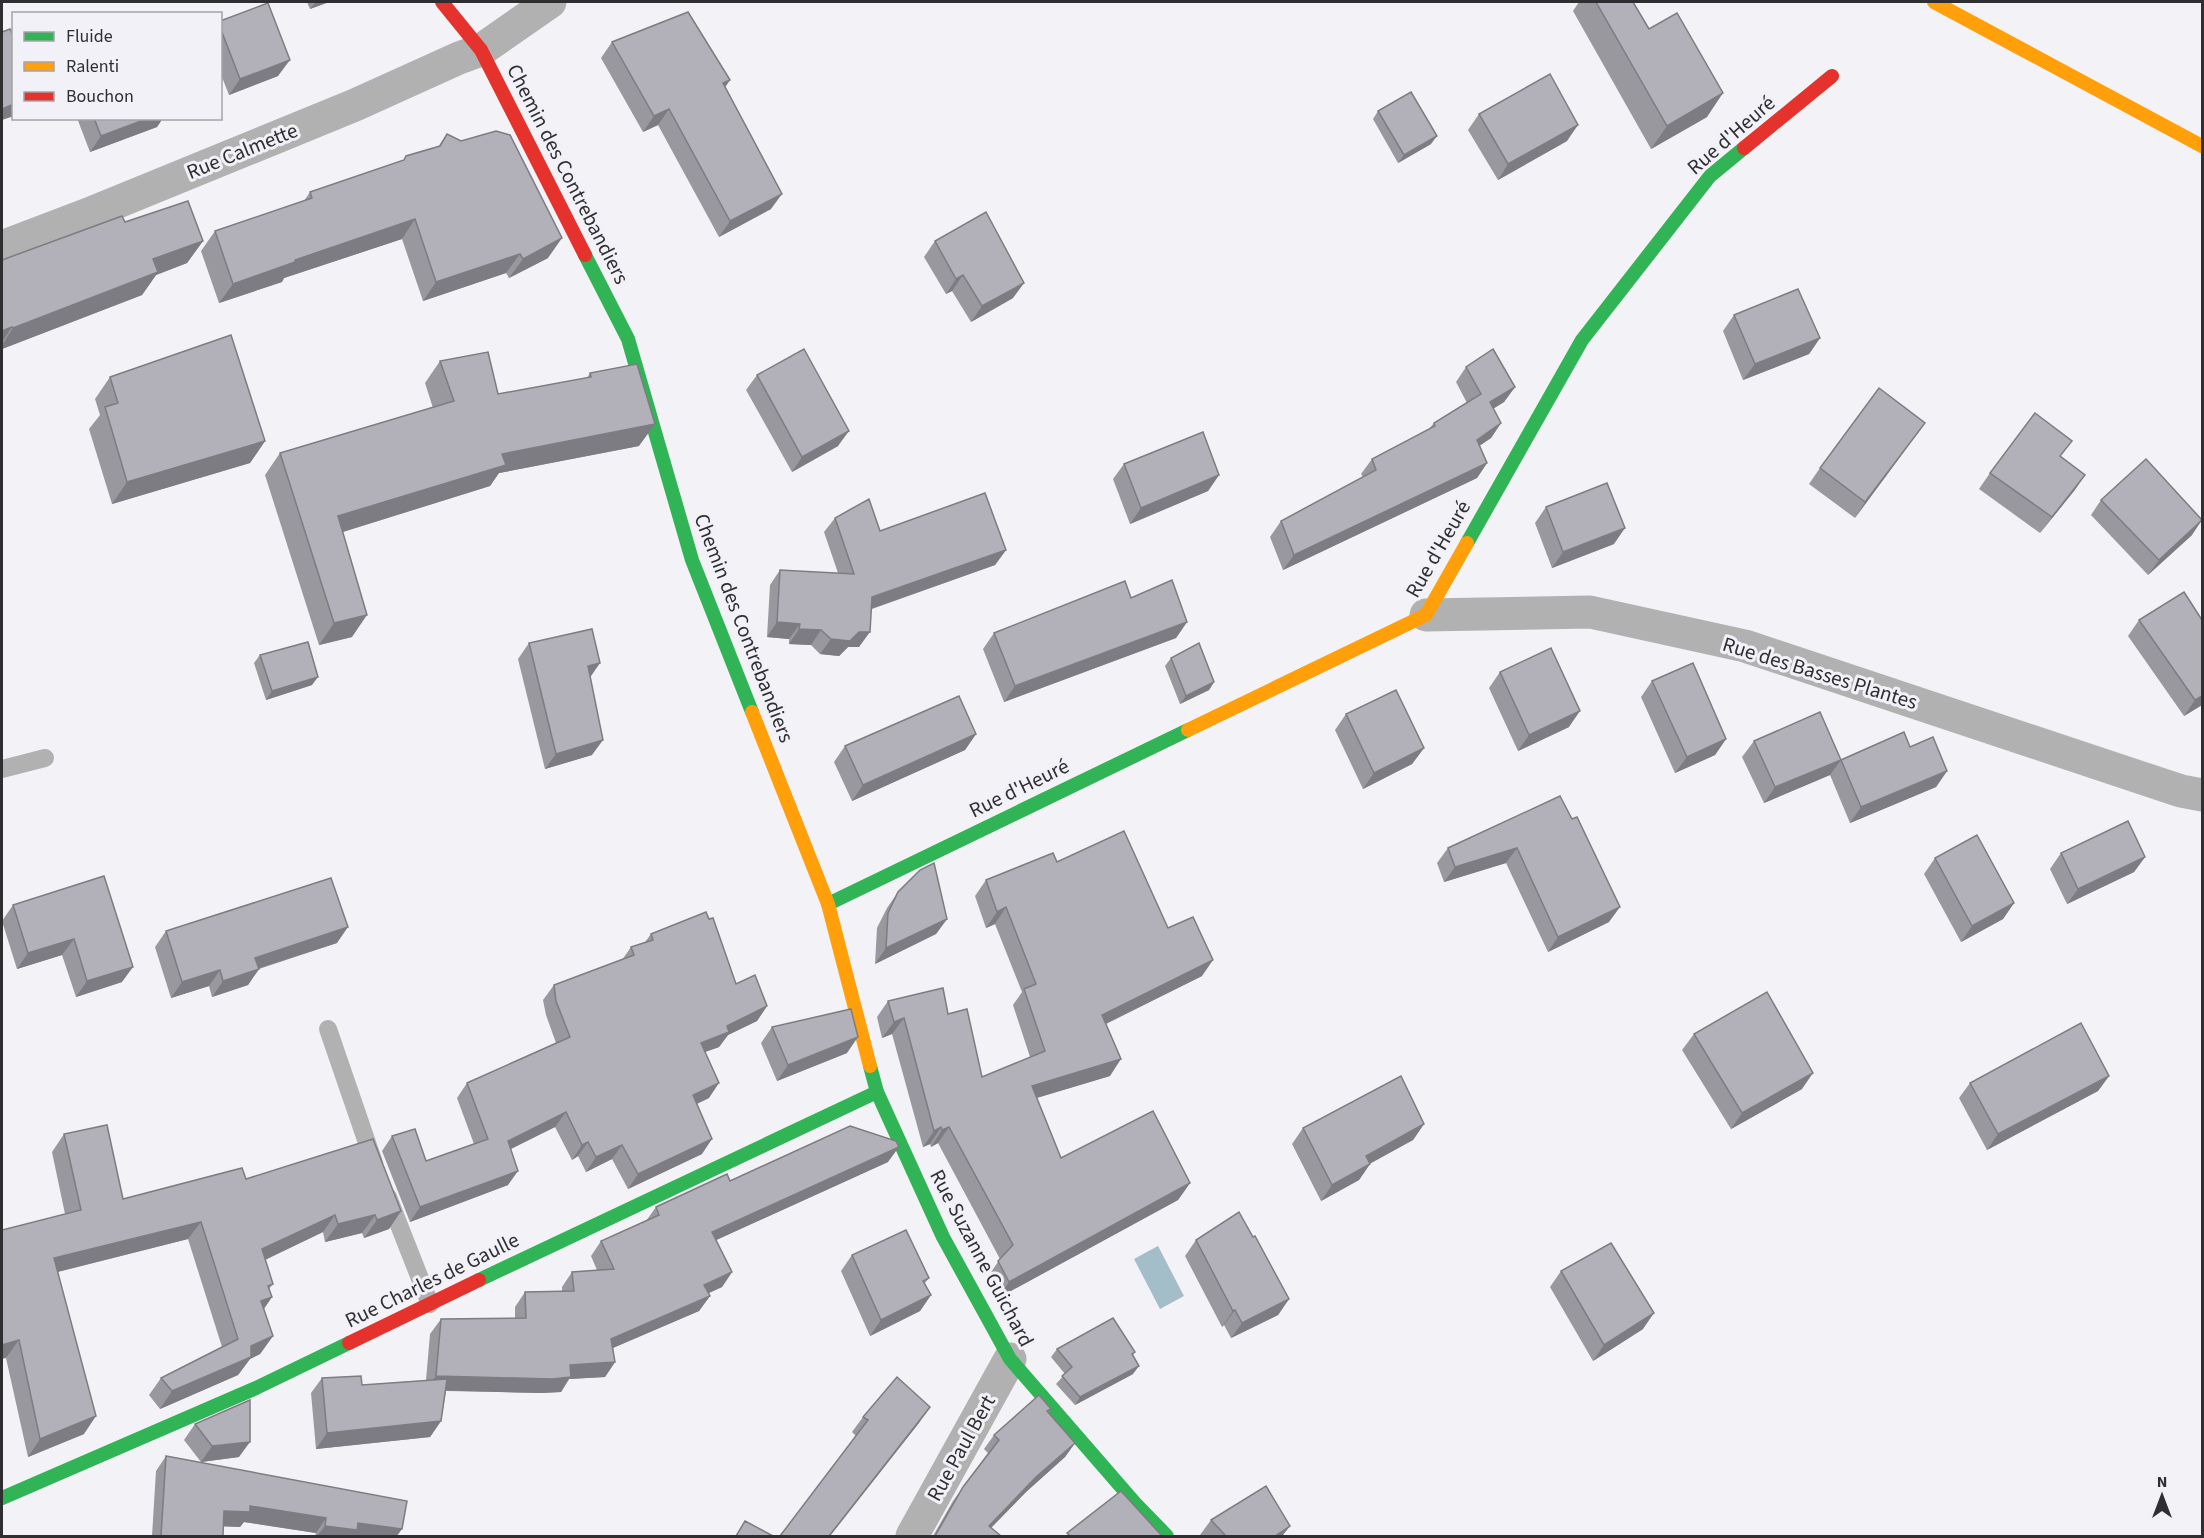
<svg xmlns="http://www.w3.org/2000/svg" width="2204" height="1538" viewBox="0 0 2204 1538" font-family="'Source Sans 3',sans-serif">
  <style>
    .water { fill: #a4bec9 }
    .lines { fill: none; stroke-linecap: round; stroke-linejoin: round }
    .lane { stroke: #b2b1b2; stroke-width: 18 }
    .street { stroke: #b2b1b2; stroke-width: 33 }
    .fast { stroke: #30b455; stroke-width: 14 }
    .slow { stroke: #ff9f0a; stroke-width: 14 }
    .jam { stroke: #e5322d; stroke-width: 14 }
    .wall { fill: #99989f }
    .shaded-wall { fill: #7d7c82 }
    .building { fill: #b2b1b9; stroke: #7d7c82; stroke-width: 1.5 }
    .labels { text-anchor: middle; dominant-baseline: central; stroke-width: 6; stroke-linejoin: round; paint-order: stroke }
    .street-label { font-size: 21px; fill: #2f2f31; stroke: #f2f1f8 }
  </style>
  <rect width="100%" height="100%" fill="#f3f2f7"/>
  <path class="water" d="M1158 1246 1184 1296 1160 1309 1134 1259Z"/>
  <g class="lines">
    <g class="lane">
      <path d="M2 769 45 758"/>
      <path d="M328 1029 374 1163"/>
      <path d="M388 1197 430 1304"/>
    </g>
    <g class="street">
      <path d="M2 247 86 215 355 105 459 58 481 50 550 2"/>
      <path d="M1426 615 1590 612 1745 646 2181 791 2202 795"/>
      <path d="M912 1536 1010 1359"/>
    </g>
    <g class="fast">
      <path d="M585 255 628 339 692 560 752 712"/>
      <path d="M1467 543 1582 340 1710 176 1744 148"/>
      <path d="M828 904 1188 730"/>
      <path d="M870 1066 877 1092 943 1237 1010 1359 1135 1503 1167 1536"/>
      <path d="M479 1280 877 1092"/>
      <path d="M2 1498 256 1388 349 1343"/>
    </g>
    <g class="slow">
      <path d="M1934 2 2202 146"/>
      <path d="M752 712 828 904 870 1066"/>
      <path d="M1188 730 1426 615 1467 543"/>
    </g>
    <g class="jam">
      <path d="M442 2 481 50 585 255"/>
      <path d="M1744 148 1832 76"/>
      <path d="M349 1343 479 1280"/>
    </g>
  </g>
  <g class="wall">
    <path d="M307 2H329L310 9Z"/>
    <path d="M1579 2H1633L1649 29 1707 117 1651 149 1573 11Z"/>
    <path d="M220 21 278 76 229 95 220 72Z"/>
    <path d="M612 42 730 80 725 87 771 209 719 237 658 125 643 132 601 58Z"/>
    <path d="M1378 111 1431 144 1398 163 1373 119Z"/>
    <path d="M1479 114 1567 141 1498 180 1468 130Z"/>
    <path d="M77 118H163L157 127 90 152Z"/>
    <path d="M447 134 548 258 509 278 506 273 423 301 402 239 284 278 282 282 219 303 201 251 215 231 304 201 310 192 403 161 406 156 438 147Z"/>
    <path d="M125 222 203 241 187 263 156 275 142 295 2 349V260Z"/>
    <path d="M935 241 1013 298 971 322 952 291 946 294 924 257Z"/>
    <path d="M1734 315 1820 338 1809 354 1743 380 1723 331Z"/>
    <path d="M440 361 498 394 587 378 590 373 639 446 499 473 490 486 343 532 352 637 319 645 265 475 280 453 433 408 425 383Z"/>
    <path d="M1466 367 1515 387 1504 402 1493 409 1501 423 1491 438 1479 446 1487 463 1477 478 1283 570 1270 537 1281 521 1363 477 1361 474 1372 459 1429 429 1434 423 1467 403 1456 382Z"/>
    <path d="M757 375 838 446 792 472 746 390Z"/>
    <path d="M110 377 265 441 250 463 112 504 89 429 100 415 95 399Z"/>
    <path d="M1925 423 1855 518 1809 484 1820 468Z"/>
    <path d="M2061 457 2085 475 2074 491 2040 533 1979 489 1990 473Z"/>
    <path d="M1124 464 1219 475 1208 491 1130 524 1113 479Z"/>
    <path d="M2101 500 2192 535 2148 575 2091 515Z"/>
    <path d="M1546 507 1614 544 1552 568 1535 523Z"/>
    <path d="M835 518 880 531 1006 550 995 565 872 609 859 647H848L839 656 820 654 811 645 789 644V639L767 637 770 585 780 570 838 573 824 532Z"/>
    <path d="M1131 598 1187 622 1176 638 1004 702 983 649 994 633Z"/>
    <path d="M2139 620 2202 705 2184 716 2128 636Z"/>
    <path d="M529 643 590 677 592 755 545 769 518 659Z"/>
    <path d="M260 655 312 685 266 700 254 663Z"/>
    <path d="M1171 658 1214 682 1209 690 1180 704 1165 666Z"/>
    <path d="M1500 672 1569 727 1518 751 1489 688Z"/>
    <path d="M1652 681 1726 739 1715 755 1675 773 1641 697Z"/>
    <path d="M1346 714 1424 748 1412 764 1363 789 1335 730Z"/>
    <path d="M976 734 965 750 852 801 834 762 845 746Z"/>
    <path d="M1754 741 1841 760 1910 747 1947 771 1936 787 1850 823 1830 775 1764 803 1742 757Z"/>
    <path d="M1560 796 1609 922 1548 952 1506 863 1444 882 1437 863 1448 848Z"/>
    <path d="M2061 853 2145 857 2134 872 2067 904 2050 869Z"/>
    <path d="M1935 858 2014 903 2003 919 1961 942 1924 874Z"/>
    <path d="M1057 862 1168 928 1202 976 1106 1024 1110 1076 1036 1098 1061 1158 1190 1183 1178 1200 998 1298 987 1278 1000 1259 938 1143 931 1147 930 1144 923 1147 892 1034 882 1038 877 1017 888 1001 948 1014 982 1077 1030 1057 1013 1005 1022 992 995 924 986 928 975 896 986 880Z"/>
    <path d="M104 876 122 982 76 997 62 955 17 969 2 921 13 905Z"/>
    <path d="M898 892 947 919 936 934 875 964 877 928 887 908Z"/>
    <path d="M166 931 337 943 259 969 248 985 212 997 209 986 171 998 155 947Z"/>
    <path d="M651 934 736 984 767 1006 757 1021 728 1035 719 1047 705 1052 709 1098 697 1104 702 1154 628 1189 612 1159 586 1172 578 1156 572 1160 555 1127 510 1149 508 1185 410 1222 382 1151 392 1136 426 1161 474 1144 457 1098 467 1083 556 1043 546 1015 543 1000 554 985 622 960 631 947 645 942Z"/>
    <path d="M772 1027 847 1053 777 1081 761 1043Z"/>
    <path d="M1694 1034 1802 1089 1731 1129 1682 1050Z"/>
    <path d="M2109 1076 2098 1091 1987 1150 1959 1098 1970 1083Z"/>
    <path d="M1424 1124 1413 1140 1370 1163V1164L1359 1180 1321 1201 1292 1144 1303 1128Z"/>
    <path d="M64 1134 123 1199 246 1179 401 1211 389 1229 364 1238 362 1233 325 1242 323 1232 265 1260 273 1284 269 1289 272 1297 264 1309 273 1336 260 1354 250 1359 238 1375 160 1409 149 1395 161 1378 222 1347 188 1239 58 1272 84 1434 28 1457 6 1358 65 1214 52 1152Z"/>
    <path d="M888 1162 716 1240 732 1272 722 1287 708 1293 710 1296 699 1311 613 1348 615 1362 605 1377 569 1379 561 1392 541 1393 446 1391 441 1421 430 1437 316 1449 311 1393 322 1378 362 1385 426 1380 430 1334 441 1319 515 1318V1307L525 1292 562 1291V1287L572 1272 597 1270 591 1256 601 1241 646 1221 656 1207 730 1181Z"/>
    <path d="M1253 1237 1289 1299 1278 1315 1231 1338 1224 1325 1222 1327 1185 1256 1196 1240Z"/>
    <path d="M852 1255 929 1278 925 1283 931 1295 920 1311 870 1336 841 1271Z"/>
    <path d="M1561 1271 1643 1329 1593 1361 1550 1287Z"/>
    <path d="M1057 1349 1135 1352 1133 1355V1374L1075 1405 1056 1384 1065 1374 1051 1357Z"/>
    <path d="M1051 1409 1048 1413 1075 1443 1065 1457 1026 1492 991 1528 1001 1536H933L953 1501 988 1453 984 1449 994 1435Z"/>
    <path d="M863 1417 919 1423 856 1436 852 1432Z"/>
    <path d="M195 1424 239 1457 201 1462 184 1440Z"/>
    <path d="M166 1456 397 1536H315L316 1533 244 1522 240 1527 223 1526V1536H152L156 1471Z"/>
    <path d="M1211 1520 1290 1526 1282 1536H1201L1200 1535Z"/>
  </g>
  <g class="shaded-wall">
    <path d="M316 2H329L310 9Z"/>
    <path d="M290 60 278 76 229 95 240 79Z"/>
    <path d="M730 80 719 96 723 83Z"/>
    <path d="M1723 93 1707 117 1651 149 1667 126Z"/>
    <path d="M14 104V116L2 120V109Z"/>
    <path d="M669 109 658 125 643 132 654 116Z"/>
    <path d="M149 118H163L157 127 90 152 101 136Z"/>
    <path d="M1578 125 1567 141 1498 180 1508 164Z"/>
    <path d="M1437 136 1431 144 1398 163 1404 155Z"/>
    <path d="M782 194 771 209 719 237 730 221Z"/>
    <path d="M415 219 402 239 284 278 282 282 219 303 233 284 295 260Z"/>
    <path d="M562 238 548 258 509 278 523 259Z"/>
    <path d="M203 241 187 263 156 275 142 295 2 349V345L13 328 153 259Z"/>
    <path d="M520 254 506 273 423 301 436 282Z"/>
    <path d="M963 275 952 291 946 294 956 279Z"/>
    <path d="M1024 283 1013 298 971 322 982 306Z"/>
    <path d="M12 327 2 342V331Z"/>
    <path d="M1820 338 1809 354 1743 380 1755 364Z"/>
    <path d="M1515 387 1504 402 1479 417 1490 402Z"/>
    <path d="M1501 423 1491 438 1466 455 1477 440Z"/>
    <path d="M1925 423 1914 438 1855 518 1865 502Z"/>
    <path d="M655 424 639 446 499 473 490 486 323 538 338 516 502 454Z"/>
    <path d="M849 431 838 446 792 472 802 457Z"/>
    <path d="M265 441 250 463 112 504 127 482Z"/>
    <path d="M1487 463 1477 478 1283 570 1294 555Z"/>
    <path d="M1219 475 1208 491 1130 524 1141 508Z"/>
    <path d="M2085 475 2074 491 2040 533 2052 517Z"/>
    <path d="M2202 520 2192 535 2148 575 2159 560Z"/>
    <path d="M1625 528 1614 544 1552 568 1563 552Z"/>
    <path d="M1006 550 995 565 862 612 872 597Z"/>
    <path d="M367 615 352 637 319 645 334 623Z"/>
    <path d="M777 622 800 624 789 639 767 637Z"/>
    <path d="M1187 622 1176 638 1004 702 1015 686Z"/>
    <path d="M799 629 821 630 811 645 789 644Z"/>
    <path d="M859 632H870L859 647H848L839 656 820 654 831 639Z"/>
    <path d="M600 663 589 679 588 666Z"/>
    <path d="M318 677 312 685 266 700 272 691Z"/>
    <path d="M1214 682 1209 690 1180 704 1186 696Z"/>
    <path d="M2202 696V705L2184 716 2195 700Z"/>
    <path d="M1580 711 1569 727 1518 751 1529 735Z"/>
    <path d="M976 734 965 750 852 801 863 785Z"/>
    <path d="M1726 739 1715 755 1675 773 1687 757Z"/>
    <path d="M603 740 592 755 545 769 556 754Z"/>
    <path d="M1424 748 1412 764 1363 789 1374 773Z"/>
    <path d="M1841 760 1830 775 1764 803 1775 787Z"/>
    <path d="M1947 771 1936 787 1850 823 1861 807Z"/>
    <path d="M1517 848 1506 863 1444 882 1455 867Z"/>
    <path d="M2145 857 2134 872 2067 904 2078 889Z"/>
    <path d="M2014 903 2003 919 1961 942 1972 926Z"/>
    <path d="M1006 907 995 924 986 928 997 912Z"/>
    <path d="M1620 907 1609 922 1548 952 1558 937Z"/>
    <path d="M947 919 936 934 875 964 886 948Z"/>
    <path d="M348 927 337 943 244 973 255 958Z"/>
    <path d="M74 939 62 955 17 969 28 953Z"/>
    <path d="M1213 960 1202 976 1091 1031 1102 1015Z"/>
    <path d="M133 967 122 982 76 997 87 981Z"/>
    <path d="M259 969 248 985 212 997 223 981Z"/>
    <path d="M220 970 209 986 171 998 182 982Z"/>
    <path d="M767 1006 757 1021 728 1035 719 1047 691 1057 701 1043 727 1026Z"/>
    <path d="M904 1018 892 1034 882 1038 894 1022Z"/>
    <path d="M858 1037 847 1053 777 1081 788 1065Z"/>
    <path d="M1121 1059 1110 1076 1020 1103 1032 1086Z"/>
    <path d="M1813 1073 1802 1089 1731 1129 1742 1113Z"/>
    <path d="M2109 1076 2098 1091 1987 1150 1998 1134Z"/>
    <path d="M719 1083 709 1098 683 1110 693 1095Z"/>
    <path d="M566 1112 555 1127 497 1156 508 1141Z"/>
    <path d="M1424 1124 1413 1140 1355 1172 1366 1156Z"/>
    <path d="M941 1127 930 1144 923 1147 934 1131Z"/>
    <path d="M949 1127 938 1143 931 1147 942 1130Z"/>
    <path d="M712 1139 702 1154 628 1189 638 1174Z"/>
    <path d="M588 1142 578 1156 572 1160 582 1145Z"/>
    <path d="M622 1145 612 1159 586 1172 596 1157Z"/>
    <path d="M899 1147 888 1162 701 1247 712 1232Z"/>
    <path d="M1370 1164 1359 1180 1321 1201 1332 1185Z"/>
    <path d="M518 1171 508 1185 410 1222 420 1207Z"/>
    <path d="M1190 1183 1178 1200 998 1298 1009 1282Z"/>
    <path d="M401 1211 389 1229 364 1238 377 1220Z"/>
    <path d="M335 1215 323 1232 250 1267 262 1249Z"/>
    <path d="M375 1215 362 1233 325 1242 338 1224Z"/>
    <path d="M201 1222 188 1239 41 1276 54 1258Z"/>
    <path d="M732 1272 722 1287 694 1300 704 1285Z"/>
    <path d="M931 1295 920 1311 870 1336 881 1320Z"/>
    <path d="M710 1296 699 1311 601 1353 611 1339Z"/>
    <path d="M272 1297 259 1315 261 1301Z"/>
    <path d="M1289 1299 1278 1315 1231 1338 1242 1323Z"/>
    <path d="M1235 1310 1224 1325 1222 1327 1233 1311Z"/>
    <path d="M1654 1313 1643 1329 1593 1361 1604 1345Z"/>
    <path d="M273 1336 260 1354 250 1359 238 1375 160 1409 172 1391 251 1346Z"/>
    <path d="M19 1340 6 1358 2 1359V1345Z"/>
    <path d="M615 1362 605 1377 569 1379 561 1392 541 1393 425 1390 436 1376Z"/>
    <path d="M1139 1366 1133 1374 1075 1405 1080 1397Z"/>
    <path d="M930 1407 919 1423 830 1536H829Z"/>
    <path d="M96 1416 84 1434 28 1457 40 1439Z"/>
    <path d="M441 1421 430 1437 316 1449 327 1433Z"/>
    <path d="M250 1442 239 1457 201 1462 212 1446Z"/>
    <path d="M1075 1443 1065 1457 1026 1492 983 1536 989 1526 1036 1477Z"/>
    <path d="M250 1506 326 1518 316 1533 244 1522 240 1527 213 1526 224 1511Z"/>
    <path d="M358 1523 402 1529 397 1536H317L325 1526Z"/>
    <path d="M1290 1526 1282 1536H1275Z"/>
  </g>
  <g class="building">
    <path d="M1596 2H1633L1649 29 1677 13 1723 93 1667 126Z"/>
    <path d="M268 3 290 60 240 79 220 27V21Z"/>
    <path d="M688 12 730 80 723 83 782 194 730 221 669 109 654 116 612 42Z"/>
    <path d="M10 29 14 38V104L2 109V32Z"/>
    <path d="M1550 74 1578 125 1508 164 1479 114Z"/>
    <path d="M1411 92 1437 136 1404 155 1378 111Z"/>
    <path d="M94 118H149L101 136Z"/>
    <path d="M496 131 510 135 562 238 523 259 520 254 436 282 415 219 295 260V262L233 284 215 231 312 198 310 192 404 160 406 156 440 146 447 134 461 141Z"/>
    <path d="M188 201 203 241 153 259 158 272 13 328 12 327 2 331V260L122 216 125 222Z"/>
    <path d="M986 212 1024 283 982 306 963 275 956 279 935 241Z"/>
    <path d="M1798 289 1820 338 1755 364 1734 315Z"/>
    <path d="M231 335 265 441 127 482 105 407 118 403 110 377Z"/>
    <path d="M804 349 849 431 802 457 757 375Z"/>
    <path d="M1493 349 1515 387 1490 402 1501 423 1477 440 1487 463 1294 555 1281 521 1376 470 1372 459 1435 426 1434 423 1481 394 1466 367Z"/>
    <path d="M488 352 498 394 591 377 590 373 637 364 655 424 502 454 506 465 338 516 367 615 334 623 280 453 454 401 440 361Z"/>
    <path d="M1879 388 1925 423 1865 502 1820 468Z"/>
    <path d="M2035 413 2072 441 2060 456 2085 475 2052 517 1990 473Z"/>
    <path d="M1203 432 1219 475 1141 508 1124 464Z"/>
    <path d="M2146 459 2202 520 2159 560 2101 500Z"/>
    <path d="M1607 483 1625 528 1563 552 1546 507Z"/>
    <path d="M985 493 1006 550 872 597 870 632H859L850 641 831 639 821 630 799 629 800 624 777 622 780 570 854 574 835 518 869 499 880 531Z"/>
    <path d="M1172 580 1187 622 1015 686 994 633 1125 581 1131 598Z"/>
    <path d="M2184 592 2202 620V696L2195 700 2139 620Z"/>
    <path d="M592 629 600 663 588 666 603 740 556 754 529 643Z"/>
    <path d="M308 642 318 677 272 691 260 655Z"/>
    <path d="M1199 643 1214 682 1186 696 1171 658Z"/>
    <path d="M1551 648 1580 711 1529 735 1500 672Z"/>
    <path d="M1693 663 1726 739 1687 757 1652 681Z"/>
    <path d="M1396 690 1424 748 1374 773 1346 714Z"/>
    <path d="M959 696 976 734 863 785 845 746Z"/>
    <path d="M1820 712 1841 760 1775 787 1754 741Z"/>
    <path d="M1904 732 1910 747 1933 737 1947 771 1861 807 1841 760Z"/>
    <path d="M1560 796 1572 819 1577 817 1620 907 1558 937 1517 848 1455 867 1448 848Z"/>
    <path d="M2128 821 2145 857 2078 889 2061 853Z"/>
    <path d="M1124 831 1168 928 1193 917 1213 960 1102 1015 1121 1059 1032 1086 1061 1158 1153 1111 1190 1183 1009 1282 998 1261 1013 1245 949 1127 942 1130 941 1127 934 1131 904 1018 894 1022 888 1001 943 988 948 1014 967 1009 982 1077 1045 1051 1024 989 1036 984 1006 907 997 912 986 880 1053 853 1057 862Z"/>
    <path d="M1977 835 2014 903 1972 926 1935 858Z"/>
    <path d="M934 863 947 919 886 948 888 913 898 892 920 870Z"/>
    <path d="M104 876 133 967 87 981 74 939 28 953 13 905Z"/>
    <path d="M331 878 348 927 255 958 259 969 223 981 220 970 182 982 166 931Z"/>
    <path d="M706 912 709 919 713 918 736 984 755 975 767 1006 727 1026 729 1032 701 1043 719 1083 693 1095 712 1139 638 1174 622 1145 596 1157 588 1142 582 1145 566 1112 508 1141 518 1171 420 1207 392 1136 415 1129 426 1161 488 1139 467 1083 570 1037 556 1001 554 985 634 955 631 947 653 940 651 934Z"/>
    <path d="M1767 992 1813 1073 1742 1113 1694 1034Z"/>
    <path d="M851 1009 858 1037 788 1065 772 1027Z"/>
    <path d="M2081 1023 2109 1076 1998 1134 1970 1083Z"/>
    <path d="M1401 1076 1424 1124 1366 1156 1370 1164 1332 1185 1303 1128Z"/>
    <path d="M107 1125 123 1199 242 1168 246 1179 373 1139 401 1211 377 1220 375 1215 338 1224 335 1215 262 1249 273 1284 268 1286 272 1297 261 1301 273 1336 251 1346V1357L172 1391 161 1378 238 1339 201 1222 54 1258 96 1416 40 1439 19 1340 2 1345V1230L81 1210 64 1134Z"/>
    <path d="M850 1126 896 1141 899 1147 712 1232 732 1272 704 1285 710 1296 611 1339 615 1362 570 1365 571 1377 552 1379 436 1376 441 1319 526 1318 525 1292 574 1291 572 1272 614 1269 601 1241 659 1215 656 1207 727 1174 730 1181Z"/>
    <path d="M1239 1212 1253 1237 1255 1236 1289 1299 1242 1323 1235 1310 1233 1311 1196 1240Z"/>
    <path d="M906 1230 929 1278 923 1281 931 1295 881 1320 852 1255Z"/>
    <path d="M1611 1243 1654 1313 1604 1345 1561 1271Z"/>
    <path d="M1113 1318 1135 1352 1132 1354 1139 1366 1080 1397 1062 1376 1072 1367 1057 1349Z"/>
    <path d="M361 1376 362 1385 447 1379 441 1421 327 1433 322 1378Z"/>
    <path d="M897 1377 930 1407 829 1536H780L868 1420 863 1417Z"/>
    <path d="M1039 1395 1051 1409 1047 1411 1075 1443 1036 1477 989 1526 1001 1536H935L963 1487 999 1440 994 1435Z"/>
    <path d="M250 1400V1442L212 1446 195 1424Z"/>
    <path d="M166 1456 407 1501 402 1529 358 1523 357 1530 325 1526 326 1518 250 1506V1512L224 1511 223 1536H161Z"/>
    <path d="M1266 1486 1290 1526 1275 1536H1226L1211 1520Z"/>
    <path d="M1121 1491 1162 1536H1070L1067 1533Z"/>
    <path d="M745 1521 773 1536H736Z"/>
  </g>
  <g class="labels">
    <g class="street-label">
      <text transform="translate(1731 135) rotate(-41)">Rue d'Heuré</text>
      <text transform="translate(242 151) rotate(-22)">Rue Calmette</text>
      <text transform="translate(568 174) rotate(63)">Chemin des Contrebandiers</text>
      <text transform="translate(1438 549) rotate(-60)">Rue d'Heuré</text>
      <text transform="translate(744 628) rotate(69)">Chemin des Contrebandiers</text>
      <text transform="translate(1820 673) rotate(17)">Rue des Basses Plantes</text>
      <text transform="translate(1019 788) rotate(-26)">Rue d'Heuré</text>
      <text transform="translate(982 1258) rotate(62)">Rue Suzanne Guichard</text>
      <text transform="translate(432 1280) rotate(-26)">Rue Charles de Gaulle</text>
      <text transform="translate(961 1448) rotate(-61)">Rue Paul Bert</text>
    </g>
  </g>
  <rect width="2204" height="1538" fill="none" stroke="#2f2f31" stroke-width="6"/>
  <rect x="12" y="12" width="210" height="108" fill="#f2f1f8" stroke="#a4a3a8" stroke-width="1.5"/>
  <rect x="24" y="32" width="30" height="9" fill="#30b455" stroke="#a4a3a8" stroke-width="1.5"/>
  <text x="66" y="42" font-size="18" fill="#2f2f31">Fluide</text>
  <rect x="24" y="62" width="30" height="9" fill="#ff9f0a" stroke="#a4a3a8" stroke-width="1.5"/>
  <text x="66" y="72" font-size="18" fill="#2f2f31">Ralenti</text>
  <rect x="24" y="92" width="30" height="9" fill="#e5322d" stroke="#a4a3a8" stroke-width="1.5"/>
  <text x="66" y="102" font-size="18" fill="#2f2f31">Bouchon</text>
  <g transform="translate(2162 1496)" stroke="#f2f1f8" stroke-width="4.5" paint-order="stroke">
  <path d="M0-4.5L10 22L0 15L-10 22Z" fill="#2f2f31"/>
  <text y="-9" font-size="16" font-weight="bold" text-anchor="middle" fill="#2f2f31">N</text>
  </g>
</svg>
